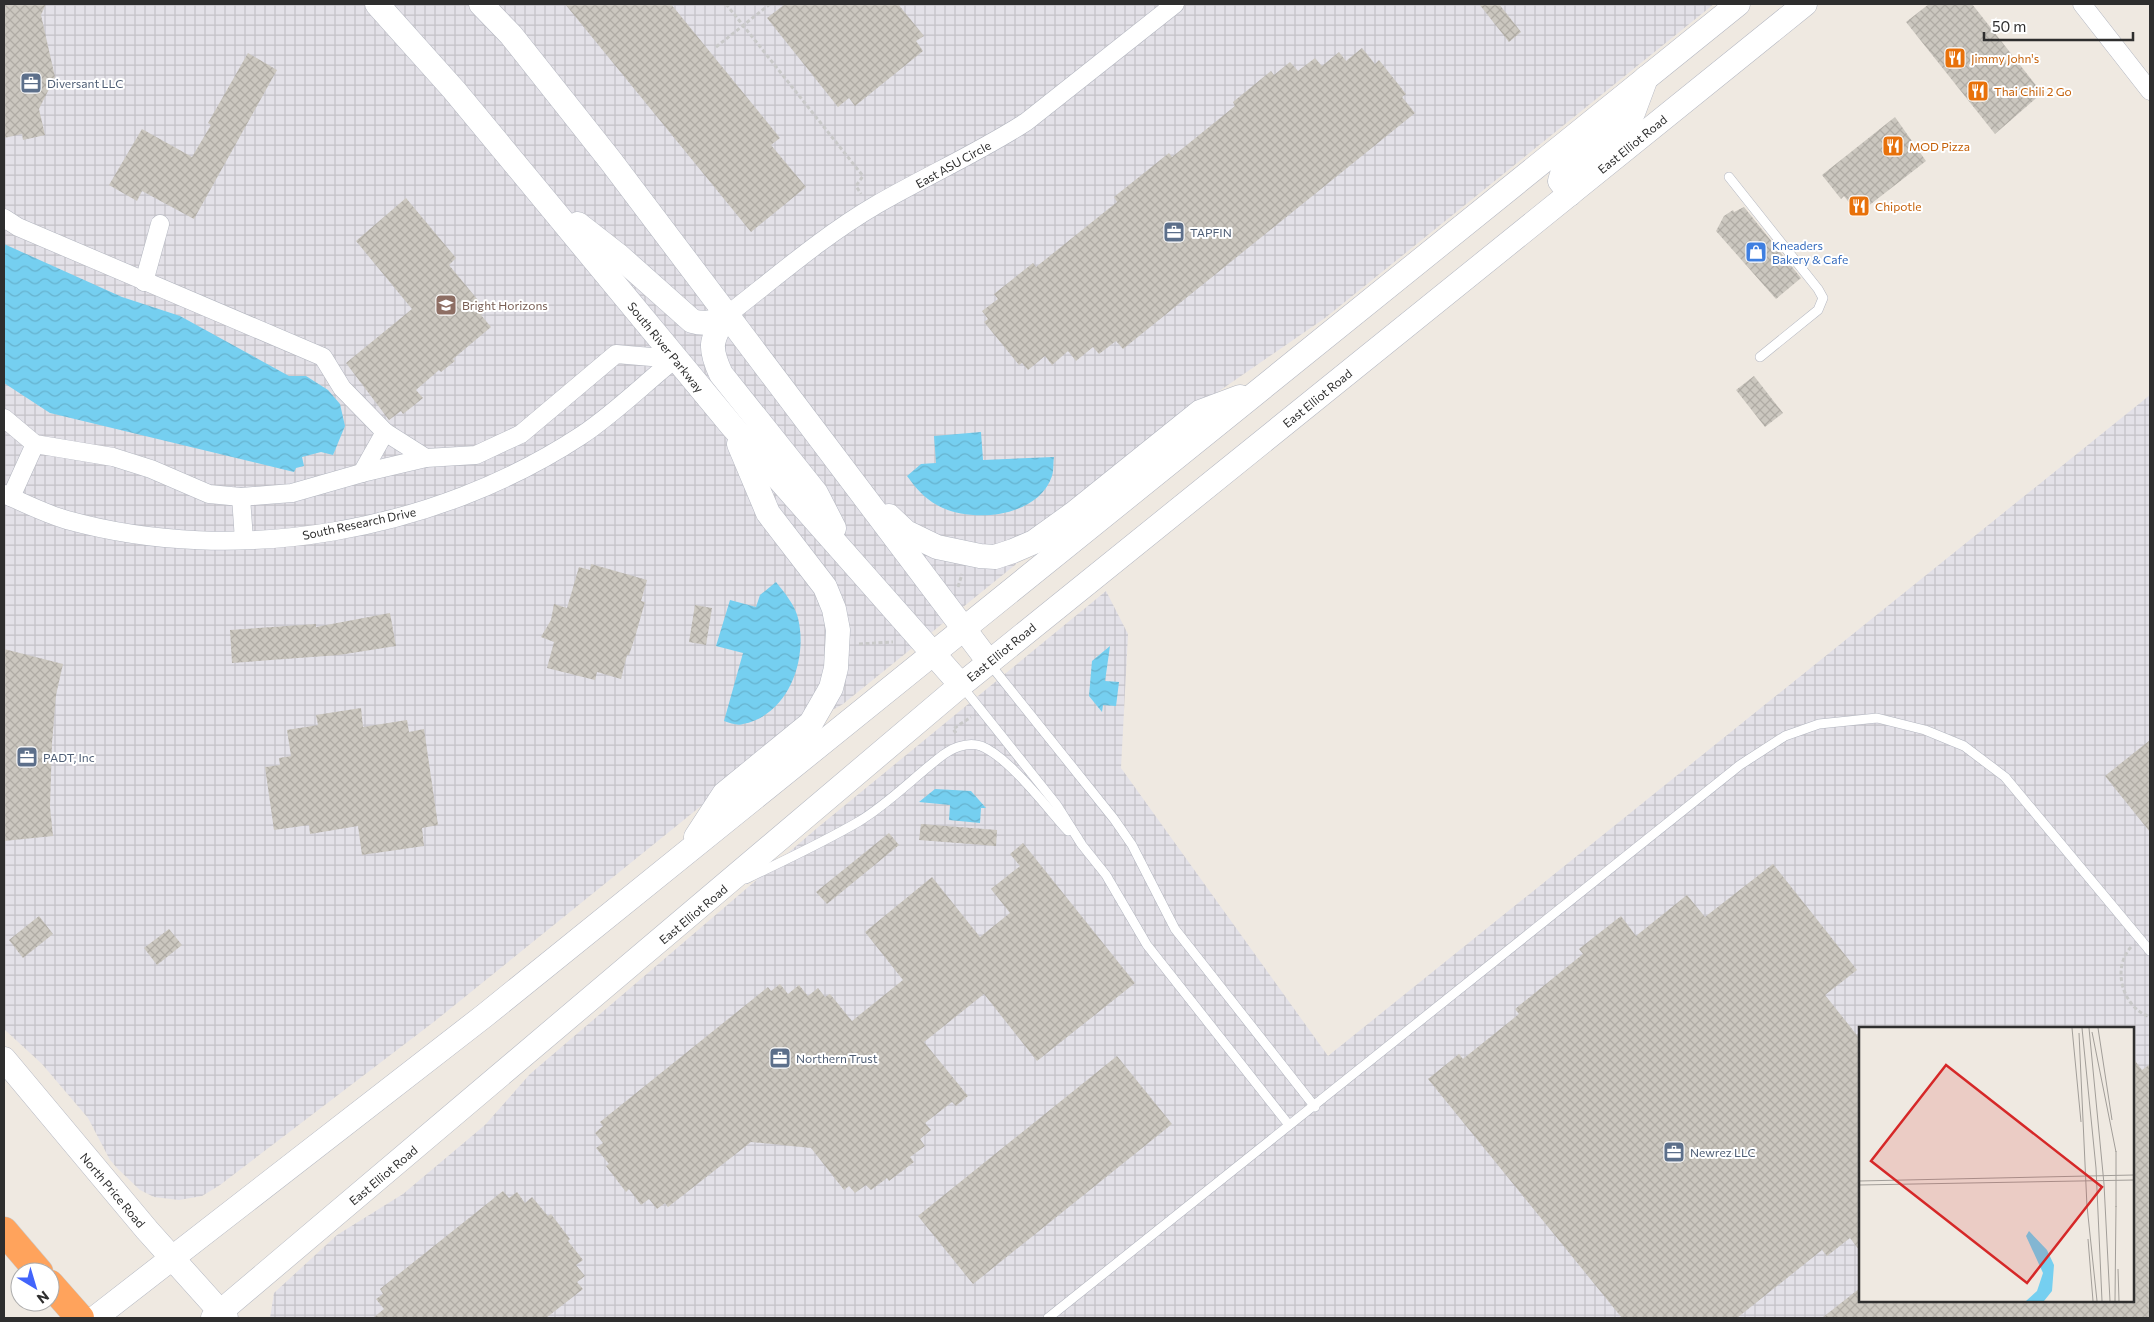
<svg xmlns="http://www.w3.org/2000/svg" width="2154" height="1322" viewBox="0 0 2154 1322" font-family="Commissioner,sans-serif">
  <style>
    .industrial { fill: url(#industrial-grid); fill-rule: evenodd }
    .water { fill: url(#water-waves) }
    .building { fill: url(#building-cross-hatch) }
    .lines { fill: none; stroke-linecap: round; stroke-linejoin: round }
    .lane-casing { stroke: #b4b7c1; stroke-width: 10 }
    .street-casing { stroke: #b4b7c1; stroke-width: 19 }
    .secondary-casing { stroke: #b4b7c1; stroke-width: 25 }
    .highway-casing { stroke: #c9c9c9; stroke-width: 29 }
    .path { stroke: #c9c9c9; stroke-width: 3; stroke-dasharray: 4 2.5; stroke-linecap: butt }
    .lane { stroke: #fff; stroke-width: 9 }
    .street { stroke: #fff; stroke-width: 18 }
    .secondary { stroke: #fff; stroke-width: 24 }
    .highway { stroke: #ffa35c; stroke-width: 28 }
    .labels { text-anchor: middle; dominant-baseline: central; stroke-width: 4; stroke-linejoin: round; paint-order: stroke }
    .food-label { font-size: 12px; fill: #c56008; stroke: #fff; text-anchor: start }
    .service-label { font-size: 12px; fill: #4e5e75; stroke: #fff; text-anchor: start }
    .street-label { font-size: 12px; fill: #2e2e2e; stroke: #fff }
    .shop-label { font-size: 12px; fill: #366cbe; stroke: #fff; text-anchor: start }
    .education-label { font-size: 12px; fill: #785e54; stroke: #fff; text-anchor: start }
    .inset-road { fill: none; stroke: #a29e99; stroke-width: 1 }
    .view { fill: #d62828; fill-opacity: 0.15; stroke: #d62828; stroke-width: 2.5 }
    .inset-edge { fill: none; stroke: #2e2e2e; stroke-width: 2.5 }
  </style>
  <defs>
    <pattern id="industrial-grid" width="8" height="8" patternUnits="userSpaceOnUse" patternTransform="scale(1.25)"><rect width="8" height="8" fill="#e3e1e8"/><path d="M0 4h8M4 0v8" fill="none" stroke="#c3c1c7"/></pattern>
    <pattern id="water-waves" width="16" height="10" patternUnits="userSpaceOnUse" patternTransform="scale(1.25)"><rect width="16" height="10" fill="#75cff0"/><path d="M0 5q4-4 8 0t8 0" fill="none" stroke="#66b2ce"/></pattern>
    <pattern id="building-cross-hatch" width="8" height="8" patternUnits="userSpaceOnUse" patternTransform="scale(1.25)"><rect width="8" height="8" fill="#cbc7bf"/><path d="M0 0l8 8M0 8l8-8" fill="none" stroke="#afaba4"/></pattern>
  </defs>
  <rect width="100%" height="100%" fill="#efe9e1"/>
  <g class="industrial">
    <path d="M4 4H1714L1325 318 1199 405 1056 520 1015 565 843 704 789 735 435 1021 220 1185 202 1196 179 1200 154 1197 140 1190 118 1169 110 1160 88 1118 42 1064 4 1029Z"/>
    <path d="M2150 395V1318H270L274 1293 337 1235 403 1194 485 1125 530 1074 816 829 1106 591 1128 634 1121 768 1328 1056ZM1860 1028H2133V1301H1860Z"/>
  </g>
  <g class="water">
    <path d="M4 244 122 297 180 316 289 376H306L328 390 340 404 345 426 333 455 321 452 302 457 304 466 296 468 294 472 50 413 4 383Z"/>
    <path d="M981 432 983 460 1054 457C1053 463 1054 470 1052 476 1038 518 970 524 937 505 924 498 915 487 907 476L921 464 936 463 934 436Z"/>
    <path d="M776 582C784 592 795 605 798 618 808 659 789 715 743 724 738 726 730 723 724 721L743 653 716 646 730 600 756 607 760 595Z"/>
    <path d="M1110 646 1105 681 1119 682 1116 706 1103 705 1102 712 1089 696 1092 661Z"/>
    <path d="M935 789 971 791 986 808H981L980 823 949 820 950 805 919 802Z"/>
  </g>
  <g class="building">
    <path d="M4 4H46L41 15 55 77 39 109 45 135 23 140 22 134 4 138Z"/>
    <path d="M565 4H671L780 138 771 145 806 187 751 232Z"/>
    <path d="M785 4H898L924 36 916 41 923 51 855 106 849 98 838 107 767 18Z"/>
    <path d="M1479 4H1499L1521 32 1509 42Z"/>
    <path d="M1929 4H1972L2042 93 1995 134 1906 22Z"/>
    <path d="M1362 48 1375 64 1379 60 1406 94 1402 97 1415 113 1123 349 1116 341 1099 354 1093 347 1076 361 1068 351 1052 365 1045 356 1028 370 1022 363 1019 365 984 322 988 319 982 311 998 299 994 294 1033 263 1036 267 1117 202 1114 197 1169 153 1172 157 1235 106 1233 102 1271 71 1274 75 1290 62 1298 71 1315 58 1322 66 1339 52 1346 61Z"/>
    <path d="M248 53 277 70 194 219 142 191 137 201 109 185 142 129 192 157 211 125 208 123Z"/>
    <path d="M1895 117 1926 161 1858 214 1844 196 1841 199 1822 175Z"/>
    <path d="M406 198 456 258 449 265 487 311 481 315 491 327 453 359 455 361 441 372 439 370 416 390 423 398 403 414 401 411 389 420 346 363 412 309 356 241Z"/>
    <path d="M1744 207 1801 278 1776 299 1716 231 1724 216 1733 210 1734 212Z"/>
    <path d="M1754 376 1783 413 1765 427 1736 390Z"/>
    <path d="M591 564 647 580 641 601 645 602 635 637 629 655H627L621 679 597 672 595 680 547 668 554 642 541 637 551 620 554 604 567 608 579 567 590 570Z"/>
    <path d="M695 605 712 608 706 645 689 642Z"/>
    <path d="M390 613 396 646 339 655 232 663 230 630 316 624V627Z"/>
    <path d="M4 649 63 664 56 695 52 743 50 807 53 836 4 841Z"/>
    <path d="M361 708 363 727 407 720 409 732 424 729 438 825 422 828 424 846 362 855 358 826 310 834 309 825 274 830 265 767 280 765 279 758 291 756 287 730 318 725 316 715Z"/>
    <path d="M2150 740V832L2105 776Z"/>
    <path d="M921 824 997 830 996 846 919 840Z"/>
    <path d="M889 833 899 845 827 904 816 892Z"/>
    <path d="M1023 843 1135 983 1037 1061 984 994 924 1042 968 1096 956 1106 952 1102 925 1123 931 1130 920 1139 925 1146 910 1157 914 1162 889 1181 887 1178 871 1190 866 1185 855 1193 849 1186 844 1190 811 1148 751 1142 668 1207 665 1203 657 1209 649 1199 641 1205 629 1189 626 1192 606 1166 609 1164 596 1148 603 1143 595 1133 603 1126 600 1122 768 987 771 991 780 984 788 994 799 985 808 996 818 988 825 997 830 994 852 1021 903 980 865 932 932 877 980 937 1010 913 991 889 1020 866 1010 854Z"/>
    <path d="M1773 864 1857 970 1825 995 1860 1039V1251L1850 1238 1827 1256 1822 1250 1737 1318H1622L1428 1079 1459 1054 1463 1059 1519 1014 1515 1009 1583 954 1579 949 1621 916 1636 936 1687 895 1705 917Z"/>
    <path d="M39 916 53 934 23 958 9 940Z"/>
    <path d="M169 929 182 945 157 965 144 948Z"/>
    <path d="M1117 1056 1172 1124 973 1284 918 1216Z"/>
    <path d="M2133 1058 2142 1070 2150 1064V1318H1822L1860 1288V1301H2133Z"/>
    <path d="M503 1191 509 1198 517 1192 525 1203 532 1197 548 1216 551 1214 570 1239 568 1241 583 1260 576 1265 585 1276 577 1282 583 1289 546 1318H373L384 1309 376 1299 383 1294 380 1289Z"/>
  </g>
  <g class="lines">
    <g class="lane-casing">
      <g id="lane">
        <path d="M1729 177 1818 289 1823 298 1818 310 1760 357"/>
        <path d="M989 663 1114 819 1132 845 1175 929 1315 1107"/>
        <path d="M961 685 1056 804 1082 845 1106 875 1147 945 1289 1125"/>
        <path d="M746 879C783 861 822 843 858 822 887 805 912 779 939 758 950 749 966 741 981 746 1009 757 1047 808 1068 831"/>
        <path d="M1048 1318 1740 765 1785 736 1819 724 1877 718 1925 730 1964 746 2005 777 2150 951"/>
      </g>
    </g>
    <g class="street-casing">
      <g id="street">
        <path d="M2082 4 2150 91"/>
        <path d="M4 218 18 227 323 357 342 388 385 432 362 473"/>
        <path d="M144 282 160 224"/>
        <path d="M726 316C775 278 823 236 876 205 926 176 978 153 1026 122L1175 4"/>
        <path d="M4 418 35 444 113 457 151 469 209 494 241 497 292 493 362 473 426 458 476 455 521 434 616 354 675 359"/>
        <path d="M385 432 426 458"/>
        <path d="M4 494C24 503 46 514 67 520 237 567 435 532 582 435 615 413 645 383 675 359"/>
        <path d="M11 497 35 444"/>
        <path d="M241 497 244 540"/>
      </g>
    </g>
    <g class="secondary-casing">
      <g id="secondary">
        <path d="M377 4 454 90 732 426 961 685"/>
        <path d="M481 4 511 35 610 160 989 662"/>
        <path d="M1570 194 1560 181 1563 171 1633 113 1646 78"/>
        <path d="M578 224 619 256 692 321C706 325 714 322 726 316"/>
        <path d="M726 316C710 340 709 348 721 374L816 493 834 528"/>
        <path d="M889 516 906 532 937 547 980 556 995 557 1013 551 1034 542 1073 514 1200 412 1240 397"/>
        <path d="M696 837 724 794 811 723 831 688 836 668 838 630 834 609 825 587 768 513 739 444"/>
        <path d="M4 1059 147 1230 226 1318"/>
        <path d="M95 1318 484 1016 1738 4"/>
        <path d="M213 1318 961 685 1805 4"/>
      </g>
    </g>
    <g class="highway-casing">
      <g id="highway">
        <path d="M4 1231 39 1272"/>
        <path d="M50 1284 80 1318"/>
      </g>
    </g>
    <g class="path">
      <path d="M726 4 863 176 856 186 861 194"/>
      <path d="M716 47 770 4"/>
      <path d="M958 587 962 574"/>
      <path d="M859 644 893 642"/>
      <path d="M956 733 953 729 971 717"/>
      <path d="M2131 947C2111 969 2123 1008 2150 1017"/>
    </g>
    <use href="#lane" class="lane"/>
    <use href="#street" class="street"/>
    <use href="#secondary" class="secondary"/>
    <use href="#highway" class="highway"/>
  </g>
  <defs>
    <g id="restaurant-square" transform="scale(1.125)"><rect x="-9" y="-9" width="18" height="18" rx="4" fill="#e8710a" stroke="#fff"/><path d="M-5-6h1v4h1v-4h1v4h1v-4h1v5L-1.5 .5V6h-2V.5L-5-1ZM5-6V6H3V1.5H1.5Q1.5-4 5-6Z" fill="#fff"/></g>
    <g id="office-square" transform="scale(1.125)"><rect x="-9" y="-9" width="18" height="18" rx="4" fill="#5c6f8a" stroke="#fff"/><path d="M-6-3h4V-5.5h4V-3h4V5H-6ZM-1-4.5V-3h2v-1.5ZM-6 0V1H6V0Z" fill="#fff"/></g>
    <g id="shop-square" transform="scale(1.125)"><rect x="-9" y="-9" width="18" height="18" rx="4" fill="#3f7fe0" stroke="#fff"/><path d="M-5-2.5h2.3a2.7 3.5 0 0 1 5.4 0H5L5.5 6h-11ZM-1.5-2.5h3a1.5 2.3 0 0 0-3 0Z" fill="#fff"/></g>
    <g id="school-square" transform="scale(1.125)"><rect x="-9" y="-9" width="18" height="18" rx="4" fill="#8d6e63" stroke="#fff"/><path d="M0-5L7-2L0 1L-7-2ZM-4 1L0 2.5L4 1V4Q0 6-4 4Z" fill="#fff"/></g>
  </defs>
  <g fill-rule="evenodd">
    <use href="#restaurant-square" x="1955" y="58"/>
    <use href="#office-square" x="31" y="83"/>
    <use href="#restaurant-square" x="1978" y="91"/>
    <use href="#restaurant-square" x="1893" y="146"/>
    <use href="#restaurant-square" x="1859" y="206"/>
    <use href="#office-square" x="1174" y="232"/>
    <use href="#shop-square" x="1756" y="252"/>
    <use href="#school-square" x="446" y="305"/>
    <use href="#office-square" x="27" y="757"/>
    <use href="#office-square" x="780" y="1058"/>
    <use href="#office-square" x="1674" y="1152"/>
  </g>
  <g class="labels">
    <g class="food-label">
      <text x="1971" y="58">Jimmy John's</text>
      <text x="1994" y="91">Thai Chili 2 Go</text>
      <text x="1909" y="146">MOD Pizza</text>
      <text x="1875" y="206">Chipotle</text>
    </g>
    <g class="service-label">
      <text x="47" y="83">Diversant LLC</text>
      <text x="1190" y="232">TAPFIN</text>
      <text x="43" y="757">PADT, Inc</text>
      <text x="796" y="1058">Northern Trust</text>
      <text x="1690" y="1152">Newrez LLC</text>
    </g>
    <g class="street-label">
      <text transform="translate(1632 144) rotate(-39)">East Elliot Road</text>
      <text transform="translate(953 164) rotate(-29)">East ASU Circle</text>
      <text transform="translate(666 347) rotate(51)">South River Parkway</text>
      <text transform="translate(1317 398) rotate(-39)">East Elliot Road</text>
      <text transform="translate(359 523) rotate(-12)">South Research Drive</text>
      <text transform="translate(1001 652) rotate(-39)">East Elliot Road</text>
      <text transform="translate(693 914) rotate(-40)">East Elliot Road</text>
      <text transform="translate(383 1175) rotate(-40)">East Elliot Road</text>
      <text transform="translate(113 1190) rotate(50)">North Price Road</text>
    </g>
    <g class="shop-label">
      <text x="1772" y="245">Kneaders<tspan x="1772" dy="14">Bakery &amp; Cafe</tspan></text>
    </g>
    <g class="education-label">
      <text x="462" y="305">Bright Horizons</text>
    </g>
  </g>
  <g transform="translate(1859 1027)">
    <rect width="275" height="275" fill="#efe9e1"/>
    <path d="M170 204 188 223 195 238 193 264 185 274H167L178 264 184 246 167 209Z" fill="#75cff0"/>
    <path class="inset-road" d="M213 1 222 95M223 1 237 141 243 274M230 1 245 157 251 274M239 1 253 93M233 5 257 125M220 6 225 115M225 115 228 180M257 124V180M0 154 275 148M0 158 275 153M228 179 238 274M229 212 234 274M259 242 260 274M256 274 257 179"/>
    <path class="view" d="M87 38 243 160 168 256 12 134Z"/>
    <rect width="275" height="275" class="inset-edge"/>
  </g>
  <rect width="2154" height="1322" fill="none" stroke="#2e2e2e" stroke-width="10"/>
  <g transform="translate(35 1287) rotate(142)"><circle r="24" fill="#ffffff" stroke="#ababab"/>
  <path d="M0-4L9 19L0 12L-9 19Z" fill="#4264fb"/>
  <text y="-8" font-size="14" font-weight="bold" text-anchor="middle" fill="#2e2e2e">N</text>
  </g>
  <path d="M1984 32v8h149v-8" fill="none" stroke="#2e2e2e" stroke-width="2.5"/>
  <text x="1992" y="32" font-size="15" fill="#2e2e2e" stroke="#ffffff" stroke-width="4" paint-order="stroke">50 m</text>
</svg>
